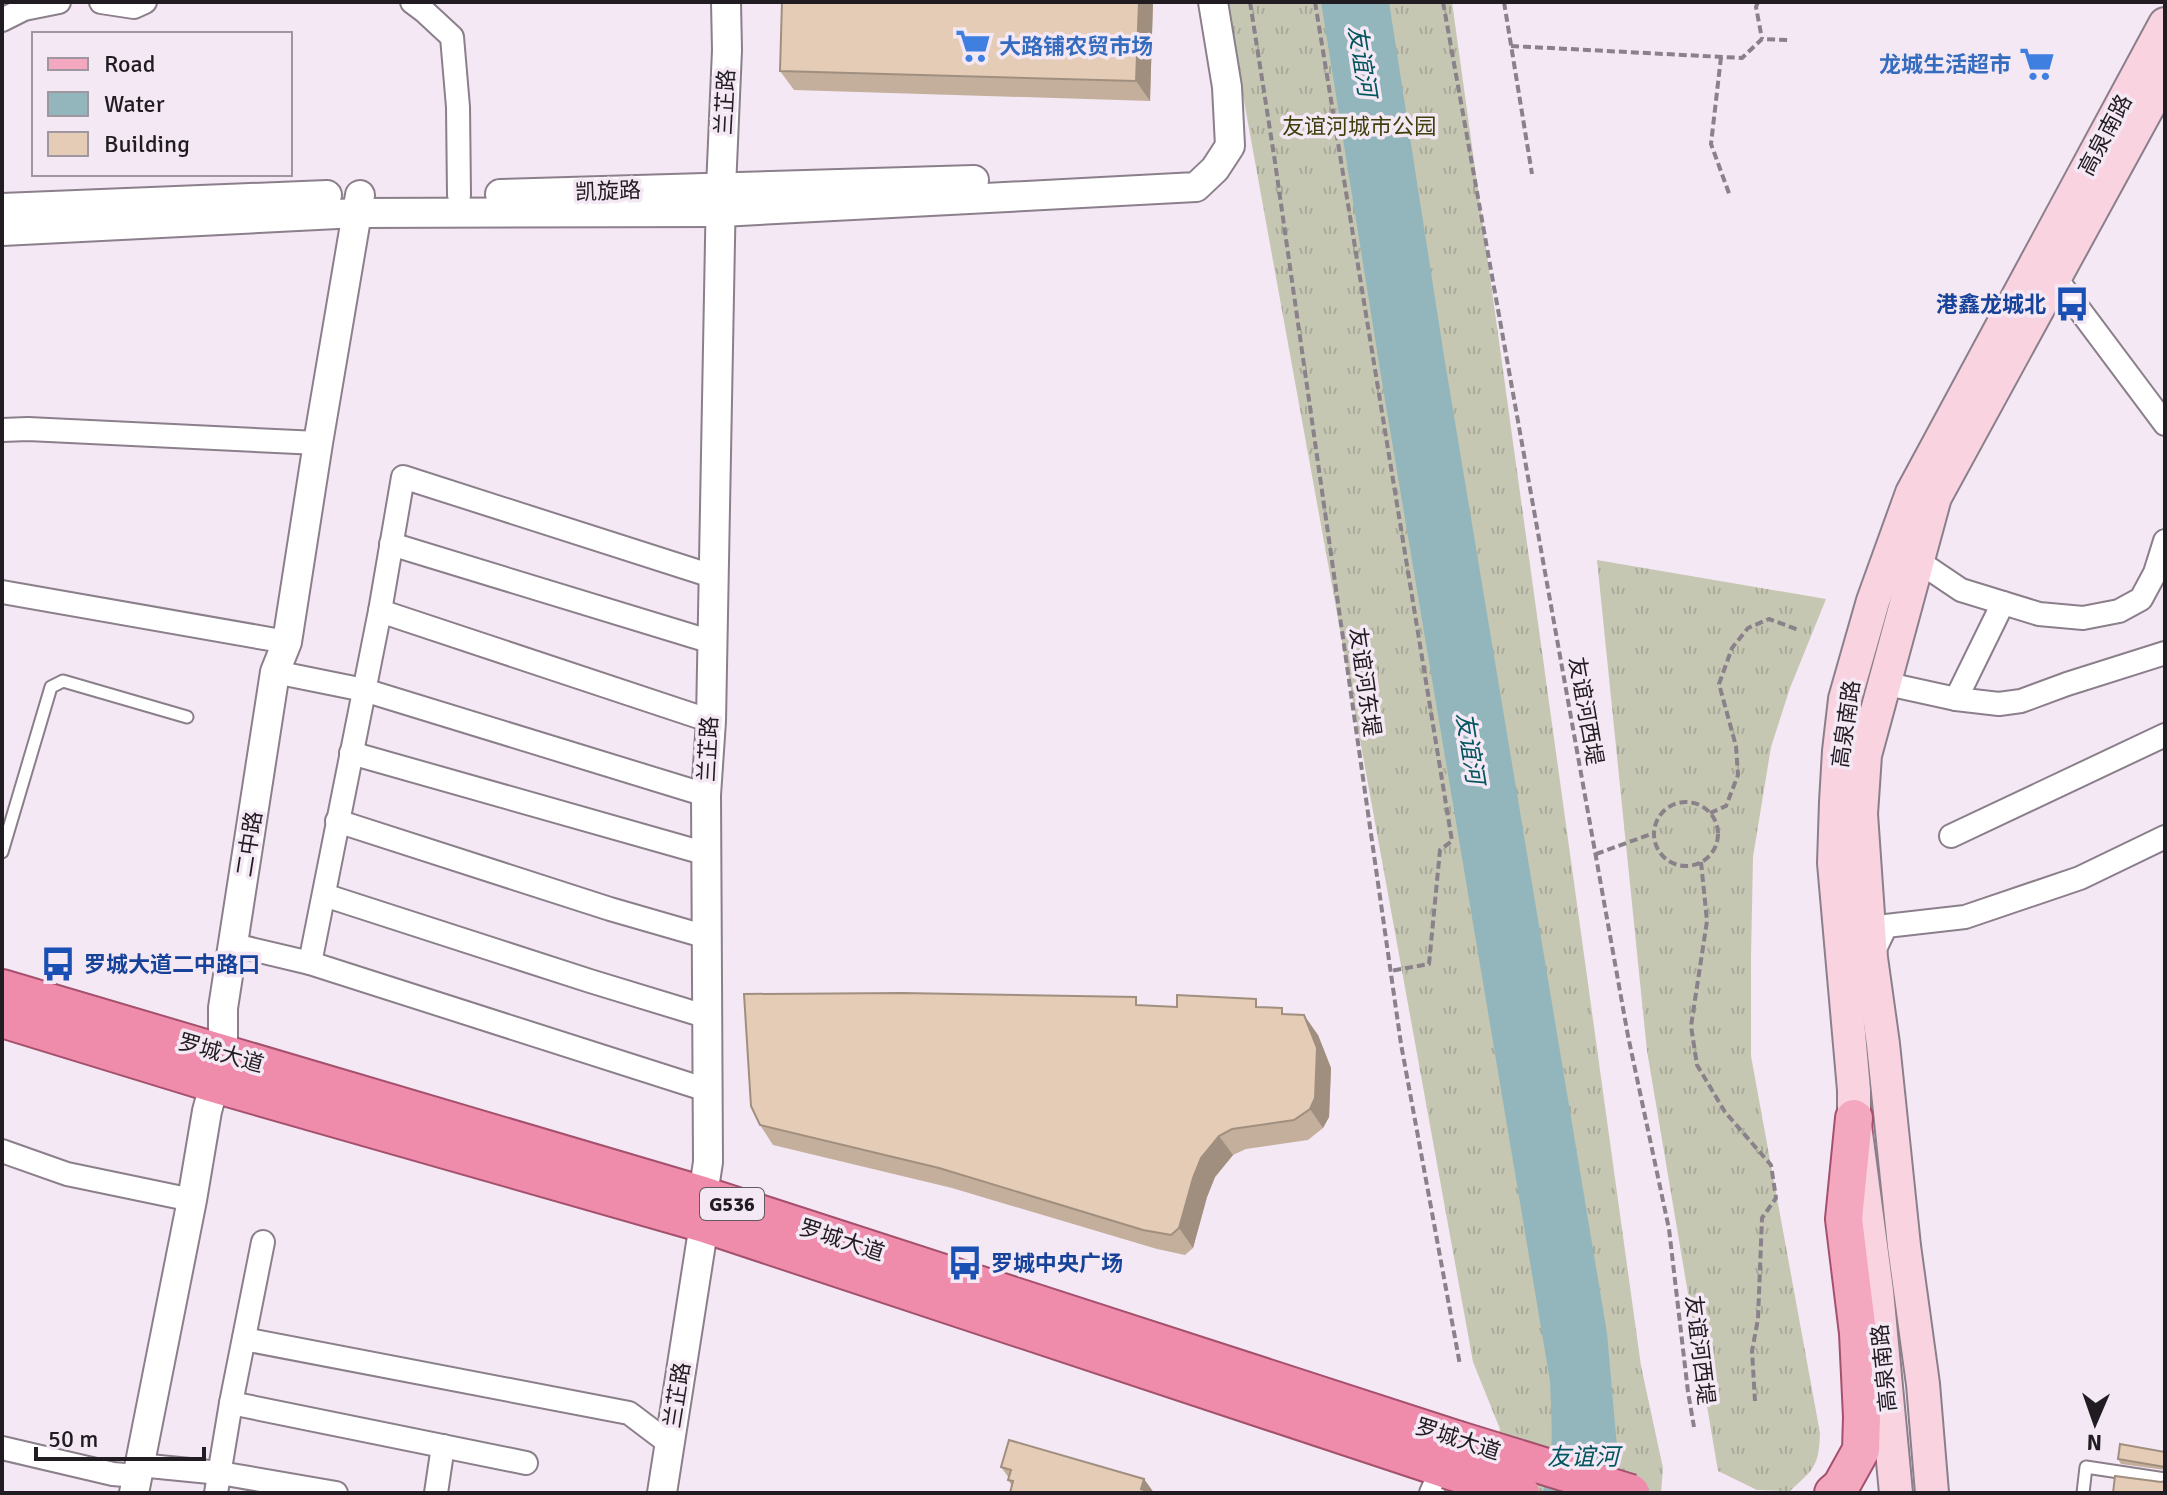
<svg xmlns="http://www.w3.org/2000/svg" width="2167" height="1495" viewBox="0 0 2167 1495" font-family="Signika,'Noto Sans SC',sans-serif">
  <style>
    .grass { fill: url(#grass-tufts) }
    .water { fill: #92b6bc }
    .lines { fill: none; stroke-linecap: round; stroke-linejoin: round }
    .service-casing { stroke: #8a7f8a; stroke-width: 15 }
    .minor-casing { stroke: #8a7f8a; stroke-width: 26 }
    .tertiary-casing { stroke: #8a7f8a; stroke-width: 32 }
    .secondary-casing { stroke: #8a7f8a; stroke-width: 36 }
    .primary-casing { stroke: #a4516d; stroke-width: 40 }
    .trunk-casing { stroke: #a4516d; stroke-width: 40 }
    .path { stroke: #8a818a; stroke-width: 4; stroke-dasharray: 8 4; stroke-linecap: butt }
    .service { stroke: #fff; stroke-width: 11 }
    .minor { stroke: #fff; stroke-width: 22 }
    .tertiary { stroke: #fff; stroke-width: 28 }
    .secondary { stroke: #f9d4e0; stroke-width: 32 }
    .primary { stroke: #f3a8c0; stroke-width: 36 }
    .trunk { stroke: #ef8bab; stroke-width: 36 }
    .trunk-bridge-casing { stroke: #a4516d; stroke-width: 40; stroke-linecap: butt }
    .trunk-bridge { stroke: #ef8bab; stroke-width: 36 }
    .wall { fill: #c4af9d }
    .shaded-wall { fill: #a08f7f }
    .building { fill: #e4ccb6; stroke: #a08f7f; stroke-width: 2 }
    .labels { text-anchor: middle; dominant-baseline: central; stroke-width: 7; stroke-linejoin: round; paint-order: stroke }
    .shield { fill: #f4e8f5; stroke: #605961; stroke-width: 2 }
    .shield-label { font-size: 20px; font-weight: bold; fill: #211c21 }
    .shop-label { font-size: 22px; font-weight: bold; fill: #366cbe; stroke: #f4e8f5; text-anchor: start }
    .street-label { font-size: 22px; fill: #211c21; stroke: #f4e8f5 }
    .park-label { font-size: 22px; fill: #3d3f0c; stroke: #f4e8f5 }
    .transit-label { font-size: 22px; font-weight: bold; fill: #164399; stroke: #f4e8f5; text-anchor: start }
    .water-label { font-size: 24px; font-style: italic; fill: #03555f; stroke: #f4e8f5 }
  </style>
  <defs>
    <pattern id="grass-tufts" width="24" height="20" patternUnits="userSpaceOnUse" patternTransform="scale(2)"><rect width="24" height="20" fill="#c5c7b3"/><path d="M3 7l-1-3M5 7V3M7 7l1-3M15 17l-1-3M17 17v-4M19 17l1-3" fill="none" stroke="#a9aa9a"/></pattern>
  </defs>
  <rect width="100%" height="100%" fill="#f4e8f5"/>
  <g class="grass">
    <path d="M1226 2H1452L1641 1366 1663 1468 1661 1493H1483L1492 1466 1500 1429 1473 1362Z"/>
    <path d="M1597 560 1826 599 1790 688 1771 747 1753 857 1751 957V1056L1820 1433C1819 1466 1814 1469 1790 1491L1757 1490 1718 1471 1647 1051Z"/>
  </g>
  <path class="water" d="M1321 2H1389L1444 356 1607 1333 1621 1493H1542C1556 1461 1551 1415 1550 1381L1383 388Z"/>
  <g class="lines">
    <g class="service-casing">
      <g id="service">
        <path d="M2 852 51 687 63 681 187 717"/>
        <path d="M2083 1493 2086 1467 2165 1479"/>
      </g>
    </g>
    <g class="minor-casing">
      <g id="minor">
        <path d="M101 2 134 7 145 2"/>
        <path d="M412 2 424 11 452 37 458 107 459 195"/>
        <path d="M2 20 24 9 59 2"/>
        <path d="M2055 277 2165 424"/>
        <path d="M2 430 28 429 318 443"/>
        <path d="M391 544 712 642"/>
        <path d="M1918 561 1961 590 2039 614 2083 618 2119 611 2141 599 2155 573 2165 541"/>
        <path d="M2 592 287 642"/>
        <path d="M380 611 711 721"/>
        <path d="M275 672 364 690 706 795"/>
        <path d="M1883 683 1956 699 1999 704 2021 701 2067 684 2165 653"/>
        <path d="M1956 699 2003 603"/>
        <path d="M351 753 707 854"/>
        <path d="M337 821 610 909 707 937"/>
        <path d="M1951 836 2165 735"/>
        <path d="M324 895 590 981 708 1017"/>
        <path d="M234 945 310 963 707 1090"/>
        <path d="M1872 955 1886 926 1965 917 2080 878 2165 837"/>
        <path d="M310 963 380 611 403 477 712 576"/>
        <path d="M2 1151 67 1174 192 1200"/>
        <path d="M244 1339 629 1413 670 1444"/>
        <path d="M231 1403 526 1463"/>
        <path d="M2 1448 113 1474 137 1476"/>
        <path d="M139 1465 220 1473 336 1493"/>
        <path d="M216 1493 231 1403 263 1242"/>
        <path d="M436 1493 443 1446"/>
        <path d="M1431 1493 1442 1468"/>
      </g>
    </g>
    <g class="tertiary-casing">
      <g id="tertiary">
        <path d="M500 194 974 180"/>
        <path d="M2 208 327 195"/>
        <path d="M2 231 357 213 721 212 1196 187 1215 169 1230 146 1227 87 1213 2"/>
        <path d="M134 1493 192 1200 207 1111 223 1053V1008L275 672 287 642 318 443 360 195"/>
        <path d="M662 1493 704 1224 703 1195 708 1162 706 795 711 721 721 188 727 50 726 2"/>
      </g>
    </g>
    <g class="secondary-casing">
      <g id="secondary">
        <path d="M1896 1493 1877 1291 1854 1118V1090L1834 863 1836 802 1839 751 1845 699 1873 601 1912 493 2165 24"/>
        <path d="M1932 1493 1923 1384 1904 1246 1883 1044 1871 958 1861 814 1865 755 1935 497 2165 76"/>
      </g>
    </g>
    <g class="primary-casing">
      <path id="primary" d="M1833 1493 1841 1486 1861 1450 1862 1417 1858 1333 1844 1219 1854 1118"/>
    </g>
    <g class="trunk-casing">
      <g id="trunk">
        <path d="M2 988 703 1195 1456 1439"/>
        <path d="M2 1019 214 1084 704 1224 1447 1470"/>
      </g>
    </g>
    <g class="path">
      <path d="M1250 2 1275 162 1401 1044 1460 1365"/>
      <path d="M1315 2 1452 841 1440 850 1429 964 1390 971"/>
      <path d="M1443 2 1628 1036 1669 1229 1688 1392 1694 1427"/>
      <path d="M1504 2 1532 174"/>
      <path d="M1758 2 1756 7 1762 39"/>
      <path d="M1511 46 1742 58 1762 39 1789 40"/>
      <path d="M1721 57 1711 144 1730 196"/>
      <circle cx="1686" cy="834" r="32"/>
      <path d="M1710 813 1726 806 1738 775 1736 746 1719 684 1732 648 1748 628 1769 619 1799 630"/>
      <path d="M1596 854 1654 833"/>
      <path d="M1701 862 1707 921 1691 1026 1697 1065 1725 1112 1771 1165 1776 1198 1762 1218 1758 1319 1752 1351 1755 1401"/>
    </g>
    <use href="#service" class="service"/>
    <use href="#minor" class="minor"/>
    <use href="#tertiary" class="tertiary"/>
    <use href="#secondary" class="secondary"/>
    <use href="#primary" class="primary"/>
    <use href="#trunk" class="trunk"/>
    <g class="trunk-bridge-casing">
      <g id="trunk-bridge">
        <path d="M1456 1439 1631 1493"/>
        <path d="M1447 1470 1521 1493"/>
      </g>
    </g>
    <use href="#trunk-bridge" class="trunk-bridge"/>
  </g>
  <g class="wall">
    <path d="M1153 2 1150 101 794 90 780 71Z"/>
    <path d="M1141 1005 1177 1007H1262L1286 1014 1318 1035 1331 1068 1329 1117 1323 1128 1308 1140 1246 1149 1233 1155 1215 1177 1207 1197 1193 1248 1185 1255 1157 1249 952 1188 773 1145 760 1125Z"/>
    <path d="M2165 1452V1470L2121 1464 2118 1459Z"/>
    <path d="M1001 1467 1144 1479 1154 1493 1012 1486 1008 1480 1009 1478Z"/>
  </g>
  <g class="shaded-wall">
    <path d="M1139 2H1153L1150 101 1136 81Z"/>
    <path d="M1304 1015 1318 1035 1331 1068 1329 1117 1323 1128 1310 1109Z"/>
    <path d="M1219 1136 1233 1155 1215 1177 1207 1197 1193 1248 1179 1228 1193 1178 1201 1158Z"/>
    <path d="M1144 1479 1154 1493 1141 1489Z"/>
  </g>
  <g class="building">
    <path d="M782 2H1139L1136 81 780 71Z"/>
    <path d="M902 993 1136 997V1005L1177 1007V995L1256 999V1007L1282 1008V1014L1304 1015 1317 1048 1315 1098 1310 1109 1294 1120 1232 1129 1219 1136 1201 1158 1193 1178 1179 1228 1171 1235 1143 1230 939 1168 760 1125 751 1106 744 994Z"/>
    <path d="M1009 1440 1144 1479 1141 1489 1153 1493H1010L1013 1481 1008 1480 1011 1470 1001 1467Z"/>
    <path d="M2120 1444 2165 1452V1467L2118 1459Z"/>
    <path d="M2115 1476 2161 1482 2165 1481V1493H2113Z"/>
  </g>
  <defs>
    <g id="supermarket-bare" transform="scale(2.76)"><path d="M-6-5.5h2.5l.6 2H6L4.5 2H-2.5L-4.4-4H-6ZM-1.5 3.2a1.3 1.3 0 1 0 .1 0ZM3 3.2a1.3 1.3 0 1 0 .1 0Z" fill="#3f7fe0" stroke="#f4e8f5" stroke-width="2.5" paint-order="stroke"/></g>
    <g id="bus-bare" transform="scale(2.76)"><path d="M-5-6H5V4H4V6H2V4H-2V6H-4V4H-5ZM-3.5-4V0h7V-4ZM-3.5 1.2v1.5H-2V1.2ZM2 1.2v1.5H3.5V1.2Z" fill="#1a4fb4" stroke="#f4e8f5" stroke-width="2.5" paint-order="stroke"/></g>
  </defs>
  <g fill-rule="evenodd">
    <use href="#supermarket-bare" x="973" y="46"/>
    <use href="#supermarket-bare" x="2037" y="64"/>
    <use href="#bus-bare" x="2072" y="304"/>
    <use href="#bus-bare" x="58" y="964"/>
    <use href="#bus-bare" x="965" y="1263"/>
  </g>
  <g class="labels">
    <rect class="shield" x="700" y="1188" width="64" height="32" rx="6"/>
    <g class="shield-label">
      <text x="732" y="1204">G536</text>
    </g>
    <g class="shop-label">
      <text x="999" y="46">大路铺农贸市场</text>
      <text x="2011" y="64" text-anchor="end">龙城生活超市</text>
    </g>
    <g class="street-label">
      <text transform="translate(725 102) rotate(-87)">兰芷路</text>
      <text transform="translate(2105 135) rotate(-62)">高泉南路</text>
      <text transform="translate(608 191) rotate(-2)">凯旋路</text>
      <text transform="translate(1365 682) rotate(82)">友谊河东堤</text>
      <text transform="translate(1586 711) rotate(80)">友谊河西堤</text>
      <text transform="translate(1846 724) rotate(-82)">高泉南路</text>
      <text transform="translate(708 749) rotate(-87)">兰芷路</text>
      <text transform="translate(249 844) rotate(-81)">二中路</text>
      <text transform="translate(221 1053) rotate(16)">罗城大道</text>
      <text transform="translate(842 1240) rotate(18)">罗城大道</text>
      <text transform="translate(1700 1350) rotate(83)">友谊河西堤</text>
      <text transform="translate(1884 1368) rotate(-96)">高泉南路</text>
      <text transform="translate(677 1395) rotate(-81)">兰芷路</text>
      <text transform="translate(1458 1439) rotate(18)">罗城大道</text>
    </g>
    <g class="park-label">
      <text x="1359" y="126">友谊河城市公园</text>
    </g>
    <g class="transit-label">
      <text x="2046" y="304" text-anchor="end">港鑫龙城北</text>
      <text x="84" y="964">罗城大道二中路口</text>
      <text x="991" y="1263">罗城中央广场</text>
    </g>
    <g class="water-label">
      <text transform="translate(1362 61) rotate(81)">友谊河</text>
      <text transform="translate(1470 748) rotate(81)">友谊河</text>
      <text x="1583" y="1457">友谊河</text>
    </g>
  </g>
  <rect width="2167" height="1495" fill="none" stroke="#211c21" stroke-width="8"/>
  <rect x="32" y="32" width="260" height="144" fill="#f4e8f5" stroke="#a096a0" stroke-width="2"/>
  <rect x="48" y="58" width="40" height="12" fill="#f3a8c0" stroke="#a096a0" stroke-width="2"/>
  <text x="104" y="72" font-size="24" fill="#211c21">Road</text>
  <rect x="48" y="92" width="40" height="24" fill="#92b6bc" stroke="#a096a0" stroke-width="2"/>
  <text x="104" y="112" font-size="24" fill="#211c21">Water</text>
  <rect x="48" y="132" width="40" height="24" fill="#e4ccb6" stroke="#a096a0" stroke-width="2"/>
  <text x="104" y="152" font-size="24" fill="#211c21">Building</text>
  <g transform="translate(2095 1423) rotate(182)" stroke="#f4e8f5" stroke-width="6" paint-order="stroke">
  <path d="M0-6L14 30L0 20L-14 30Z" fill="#211c21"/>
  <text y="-12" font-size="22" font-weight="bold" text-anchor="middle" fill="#211c21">N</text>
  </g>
  <path d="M36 1447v12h168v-12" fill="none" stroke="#211c21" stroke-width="4"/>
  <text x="48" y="1447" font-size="24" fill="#211c21" stroke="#f4e8f5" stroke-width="6" paint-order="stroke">50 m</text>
</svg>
